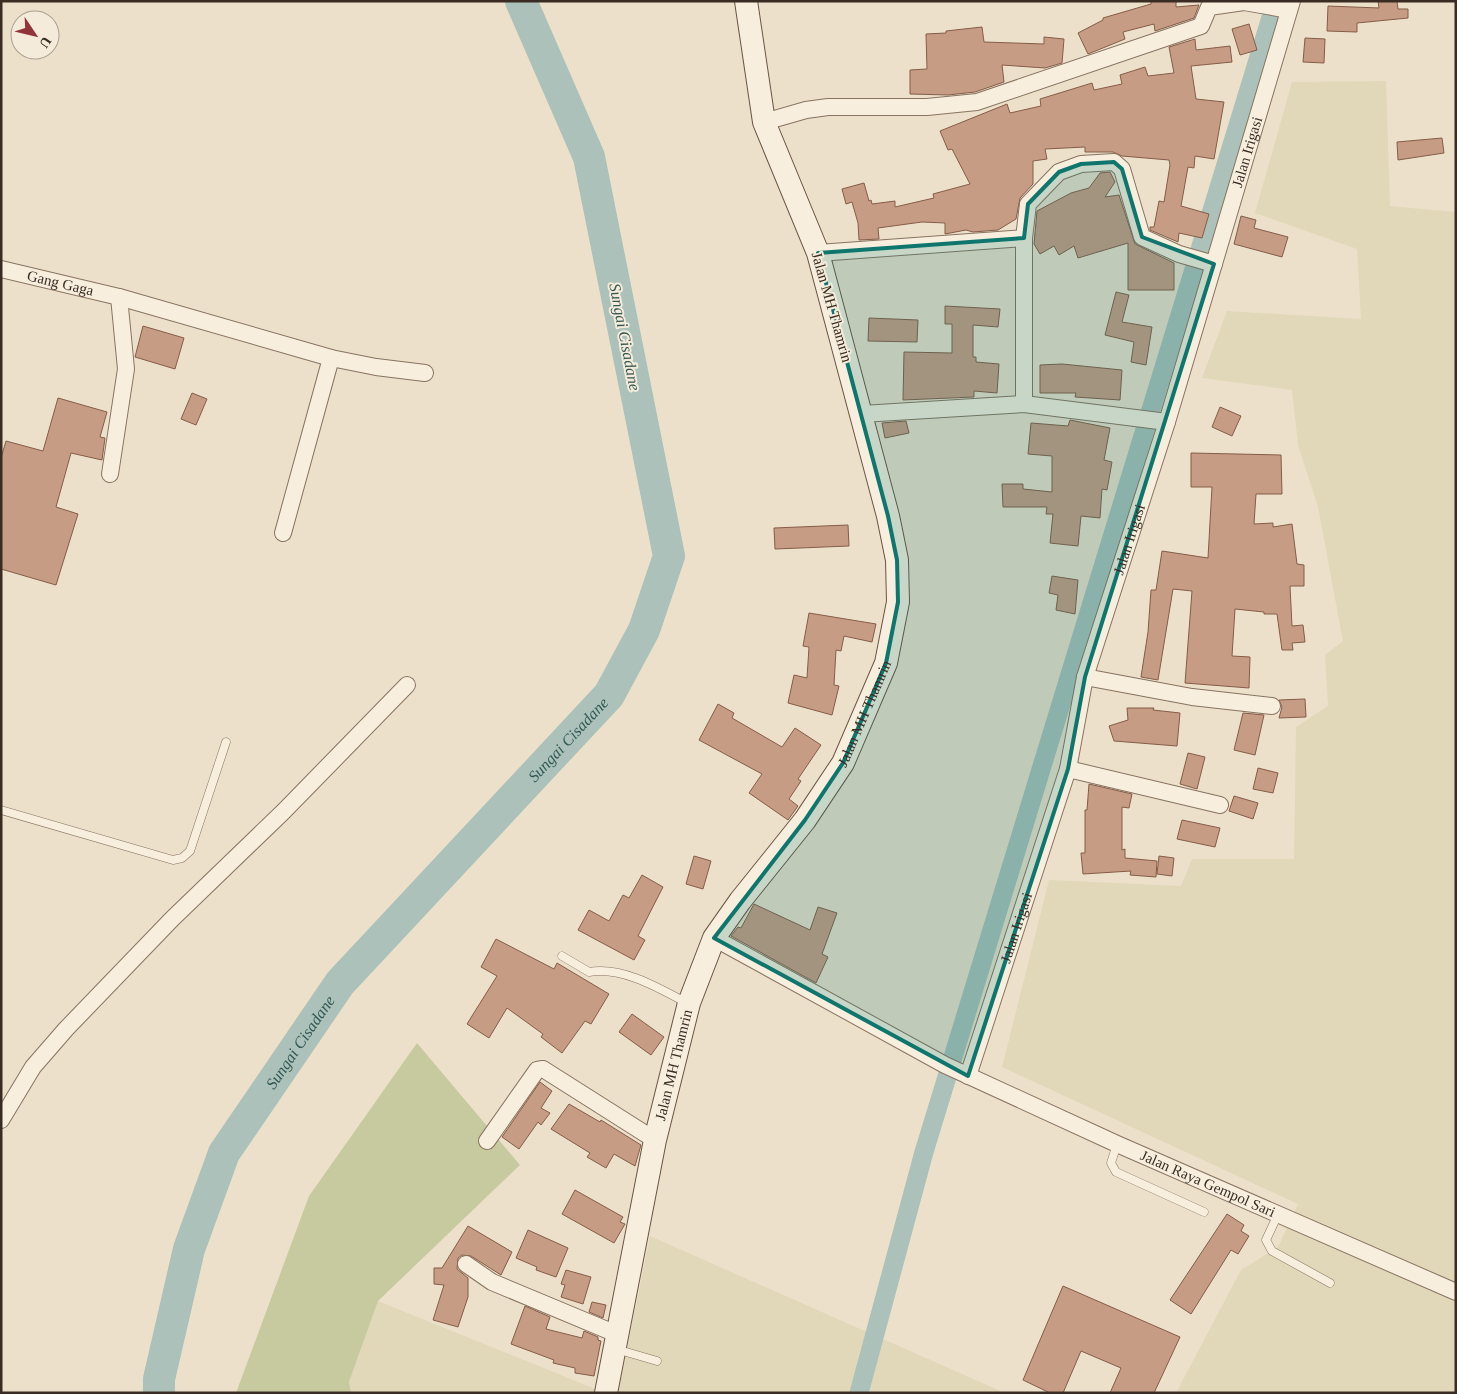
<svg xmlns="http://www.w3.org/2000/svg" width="1457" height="1394" viewBox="0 0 1457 1394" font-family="Georgia,serif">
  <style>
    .farmland { fill: #e1d8b9 }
    .green { fill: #c7ca9f }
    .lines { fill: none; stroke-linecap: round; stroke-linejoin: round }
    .canal { stroke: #abc1b9; stroke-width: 19 }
    .river { stroke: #abc1b9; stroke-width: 32 }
    .building { fill: #c79c84; stroke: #855c47 }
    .lane-casing { stroke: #887360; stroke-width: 9 }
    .street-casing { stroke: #887360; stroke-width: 18 }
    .secondary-casing { stroke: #6a5443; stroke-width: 24 }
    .lane { stroke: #f7eede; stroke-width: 8 }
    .street { stroke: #f7eede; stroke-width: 16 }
    .secondary { stroke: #f7eede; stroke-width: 22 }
    .marked { fill: #0f766e; fill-opacity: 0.2; stroke: #0f766e; stroke-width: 4; stroke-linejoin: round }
    .labels { text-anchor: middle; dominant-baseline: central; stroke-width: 4; stroke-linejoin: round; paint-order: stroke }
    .street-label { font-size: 15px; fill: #3a2c22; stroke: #f4ebda }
    .water-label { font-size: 16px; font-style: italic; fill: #335854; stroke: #f4ebda }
  </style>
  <rect width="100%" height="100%" fill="#ece0cb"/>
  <g class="farmland">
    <path d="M1386 81 1390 206 1456 212V1393H1176L1241 1270 1278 1247 1298 1204 1002 1067 1049 880 1181 886 1192 859H1294L1296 727 1328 706 1325 655 1343 641 1318 507 1298 445 1292 390 1202 378 1227 311 1361 319 1357 249 1255 213 1292 82Z"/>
    <path d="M650 1236 1005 1393H618Z"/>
    <path d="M378 1301 598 1390 597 1393H351L349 1382Z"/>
  </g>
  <path class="green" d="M417 1043 520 1165 378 1301 349 1382 351 1393H236L309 1196Z"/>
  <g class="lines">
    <path class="canal" d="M859 1393 924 1152 1276 1"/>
    <path class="river" id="s1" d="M159 1393V1379L189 1249 224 1153 340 983 609 695 644 630 669 556 589 157 521 1"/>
  </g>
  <g class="building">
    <path d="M1151 1H1176V7L1199 5 1194 18 1155 31 1154 24 1123 32 1125 39 1088 54 1078 33 1103 20V18L1151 4Z"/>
    <path d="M1378 1H1397L1398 9H1408V18L1357 23V32L1327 31 1328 6 1379 8Z"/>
    <path d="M1249 24 1257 50 1240 55 1232 29Z"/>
    <path d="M982 27 984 42 1044 44V37L1064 39 1062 63 1045 68 1002 65 1004 82 975 92 948 95 910 94V70L927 69 926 34 946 33V31Z"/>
    <path d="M1305 38 1325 39 1324 63 1303 62Z"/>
    <path d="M1195 39 1196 50 1230 46 1232 62 1191 66 1196 99 1224 102 1214 159 1195 156 1194 168 1188 167 1181 206 1209 214 1202 238 1179 233 1178 242 1150 230V227H1154L1159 201 1164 202 1170 165 1169 160 1122 156 1113 152H1085V147L1045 149 1047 159 1033 161V184L1020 198 1016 219 998 230 973 232 966 230 945 234V223L922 222 878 228 879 239 859 240 858 223 852 202 846 204 842 189 864 183 869 201 871 200 872 204 895 201V207L934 198 933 194 970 184 952 149 948 150 940 131 1007 104 1010 113 1041 106 1040 99 1092 83 1094 90 1122 84 1120 75 1145 67 1148 76 1174 73 1169 47Z"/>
    <path d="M1442 138 1444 153 1398 160 1397 142Z"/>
    <path d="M1110 172 1115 182 1105 197 1119 195 1135 244 1174 263V290H1128V243L1078 258 1074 246 1059 255 1054 246 1040 254 1034 244 1037 211 1071 193 1089 188 1100 173Z"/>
    <path d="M1241 216 1256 220 1254 228 1288 237 1282 257 1234 244Z"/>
    <path d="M1116 292 1129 295 1122 322 1152 327 1146 365 1131 362 1134 342 1105 335Z"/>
    <path d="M945 306 1000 309 998 327 973 325V357H976V362L999 364 997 393 974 391V397L903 400 904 352 952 353V324H945Z"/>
    <path d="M869 318 918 320 917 342 868 341Z"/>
    <path d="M143 326 184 338 175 369 135 357Z"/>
    <path d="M1062 364 1122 370 1120 400 1075 397 1076 393H1040V365Z"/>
    <path d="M192 393 207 399 196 425 181 419Z"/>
    <path d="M58 398 107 412 100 437 105 438 102 460 71 453 56 507 78 514 56 585 1 569V458L6 441 43 451Z"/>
    <path d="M1220 407 1241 416 1232 436 1212 427Z"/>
    <path d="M1070 420 1110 428 1104 460 1112 462 1107 490 1102 489 1100 518 1081 516 1078 546 1050 543 1053 514H1046L1047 507H1003L1002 484H1023V489L1052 492V456L1028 454 1031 423 1068 426Z"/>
    <path d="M906 421 909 433 885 438 882 423Z"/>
    <path d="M1191 453 1281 455 1282 494H1256L1254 524 1273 523V527L1292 524 1297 564 1304 565V586H1290L1292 626 1303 625 1305 642 1292 643 1293 650H1282L1277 614H1264V612L1235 609 1232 656 1250 657 1249 688 1185 683 1192 591 1173 589 1158 680 1141 677 1148 632 1151 590H1156L1162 551 1208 558 1212 487H1191Z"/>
    <path d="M848 525 849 546 775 549 774 528Z"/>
    <path d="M1052 576 1078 580 1075 614 1056 610 1058 595 1049 593Z"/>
    <path d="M809 613 876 624 872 642 844 636 841 651 836 650 834 685 839 686 832 715 788 703 794 675 807 678 809 647 803 646Z"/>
    <path d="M1305 699 1306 717 1279 718 1282 707 1279 700Z"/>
    <path d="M718 704 734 713 732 718 782 747 795 728 821 745 798 779 801 781 789 799 798 806 788 820 749 793 762 774 699 740Z"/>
    <path d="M1127 708H1154L1153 710 1180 713 1177 746 1114 741 1109 726 1128 720Z"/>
    <path d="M1243 713 1264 715 1255 755 1234 750Z"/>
    <path d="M1188 753 1205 757 1197 789 1180 784Z"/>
    <path d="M1258 768 1278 773 1273 793 1253 789Z"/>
    <path d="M1089 784 1132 794 1129 808 1122 807V850L1125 849V858L1157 861 1156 877 1130 875 1131 871 1083 874 1081 853H1085V810H1087Z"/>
    <path d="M1234 796 1258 803 1253 819 1229 811Z"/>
    <path d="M1182 820 1220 828 1215 847 1177 839Z"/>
    <path d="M694 856 711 861 703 889 686 884Z"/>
    <path d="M1159 856 1174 858 1172 876 1157 874Z"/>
    <path d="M642 875 663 887 638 936 645 940 634 960 578 930 589 910 609 921 623 895 629 898Z"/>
    <path d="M754 904 810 930 818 907 837 913 822 954 828 957 816 983 731 936 738 927 741 928Z"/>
    <path d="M496 939 554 969 557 963 609 994 591 1024 585 1021 562 1053 541 1037 543 1034 507 1008 489 1038 467 1024 497 976 481 967Z"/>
    <path d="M632 1014 664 1037 651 1055 619 1032Z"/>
    <path d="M540 1082 552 1091 541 1108 550 1113 541 1125 538 1122 519 1149 502 1137Z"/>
    <path d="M569 1104 600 1122 601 1120 641 1145 635 1166 614 1154 606 1168 587 1157 590 1153 551 1129Z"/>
    <path d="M575 1190 623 1217 620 1222 625 1224 614 1243 562 1214Z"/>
    <path d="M1227 1214 1244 1225 1241 1231 1249 1236 1238 1254 1231 1250 1191 1314 1170 1300Z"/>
    <path d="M468 1226 512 1252 501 1275 471 1256 462 1255 458 1258 457 1269 468 1278V1297L458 1327 433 1320 444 1285 434 1284V1268H442Z"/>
    <path d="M528 1230 568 1248 556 1277 536 1270 537 1267 516 1258Z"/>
    <path d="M566 1270 591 1277 583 1304 561 1297 565 1285 561 1284Z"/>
    <path d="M1063 1286 1180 1337 1154 1393H1110L1121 1368 1081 1351 1063 1393H1050L1023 1380Z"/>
    <path d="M592 1302 606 1305 603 1318 589 1312Z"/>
    <path d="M525 1306 550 1317 546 1329 582 1338 584 1331 598 1337V1340L601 1341 594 1376 575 1373V1368L553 1363 554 1360 511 1344Z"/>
  </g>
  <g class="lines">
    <g class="lane-casing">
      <g id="lane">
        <path d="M1 810 173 860 182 858 190 851 226 742"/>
        <path d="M562 956 589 972C622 966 659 988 687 1003"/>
        <path d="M1117 1144 1111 1163 1116 1172 1204 1212"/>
        <path d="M1278 1214 1266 1240 1272 1251 1330 1283"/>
        <path d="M616 1349 657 1361"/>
      </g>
    </g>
    <g class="street-casing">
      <g id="street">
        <path d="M764 122 806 110 828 107H927L977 102 1201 26 1209 7 1244 2 1289 10"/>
        <path d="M818 253 1024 238 1028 204 1059 172 1081 164 1114 162 1122 169 1142 237 1179 254 1214 264"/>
        <path id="s2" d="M1 269 119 297 331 358 376 367 425 373"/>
        <path d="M1024 404V238"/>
        <path d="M862 414 1024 404 1167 422"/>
        <path d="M110 474 126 369 119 297"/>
        <path d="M283 533 331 358"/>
        <path d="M1085 677 1192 697 1272 706"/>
        <path d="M1068 769 1220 805"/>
        <path id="s3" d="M714 938 945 1065 1117 1144 1456 1292"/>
        <path id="s4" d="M968 1076 1068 769 1085 677 1167 422 1292 1"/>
        <path d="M1 1120 33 1067 66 1029 172 919 284 811 407 685"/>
        <path d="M487 1141 537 1070 543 1069 655 1140"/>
        <path d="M466 1264 492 1282 619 1335"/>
      </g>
    </g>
    <g class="secondary-casing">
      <g id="secondary">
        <path id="s5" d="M606 1393 655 1140 689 1003 714 938 740 901 805 820 843 763 886 663 898 602 897 560 888 516 818 253 764 122 746 1"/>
      </g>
    </g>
    <use href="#lane" class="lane"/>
    <use href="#street" class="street"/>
    <use href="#secondary" class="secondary"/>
  </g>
  <path class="marked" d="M1114 162 1122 169 1142 237 1214 264 1085 677 1068 769 968 1076 714 938 805 820 843 763 886 663 898 602 897 560 888 516 818 253 1024 238 1028 204 1059 172 1081 164Z"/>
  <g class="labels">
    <g class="street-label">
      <text stroke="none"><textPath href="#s4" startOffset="966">Jalan Irigasi</textPath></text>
      <text stroke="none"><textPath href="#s2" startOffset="61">Gang Gaga</textPath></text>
      <text transform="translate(832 307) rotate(74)">Jalan MH Thamrin</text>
      <text stroke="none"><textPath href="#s4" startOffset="561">Jalan Irigasi</textPath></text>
      <text stroke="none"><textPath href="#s5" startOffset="740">Jalan MH Thamrin</textPath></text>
      <text stroke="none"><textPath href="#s4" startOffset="156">Jalan Irigasi</textPath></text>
      <text stroke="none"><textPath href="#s5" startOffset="335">Jalan MH Thamrin</textPath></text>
      <text stroke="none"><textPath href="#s3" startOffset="552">Jalan Raya Gempol Sari</textPath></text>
    </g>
    <g class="water-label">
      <text transform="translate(625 337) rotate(79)">Sungai Cisadane</text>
      <text stroke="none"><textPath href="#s1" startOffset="789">Sungai Cisadane</textPath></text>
      <text stroke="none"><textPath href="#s1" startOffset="384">Sungai Cisadane</textPath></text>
    </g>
  </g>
  <rect width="1457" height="1394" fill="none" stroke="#3a2c22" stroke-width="5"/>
  <g transform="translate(35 35) rotate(125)"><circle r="24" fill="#f4ebda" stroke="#aa9f90"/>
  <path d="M0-4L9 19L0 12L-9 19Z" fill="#93343a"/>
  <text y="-8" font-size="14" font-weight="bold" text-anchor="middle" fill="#3a2c22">U</text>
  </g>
</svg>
